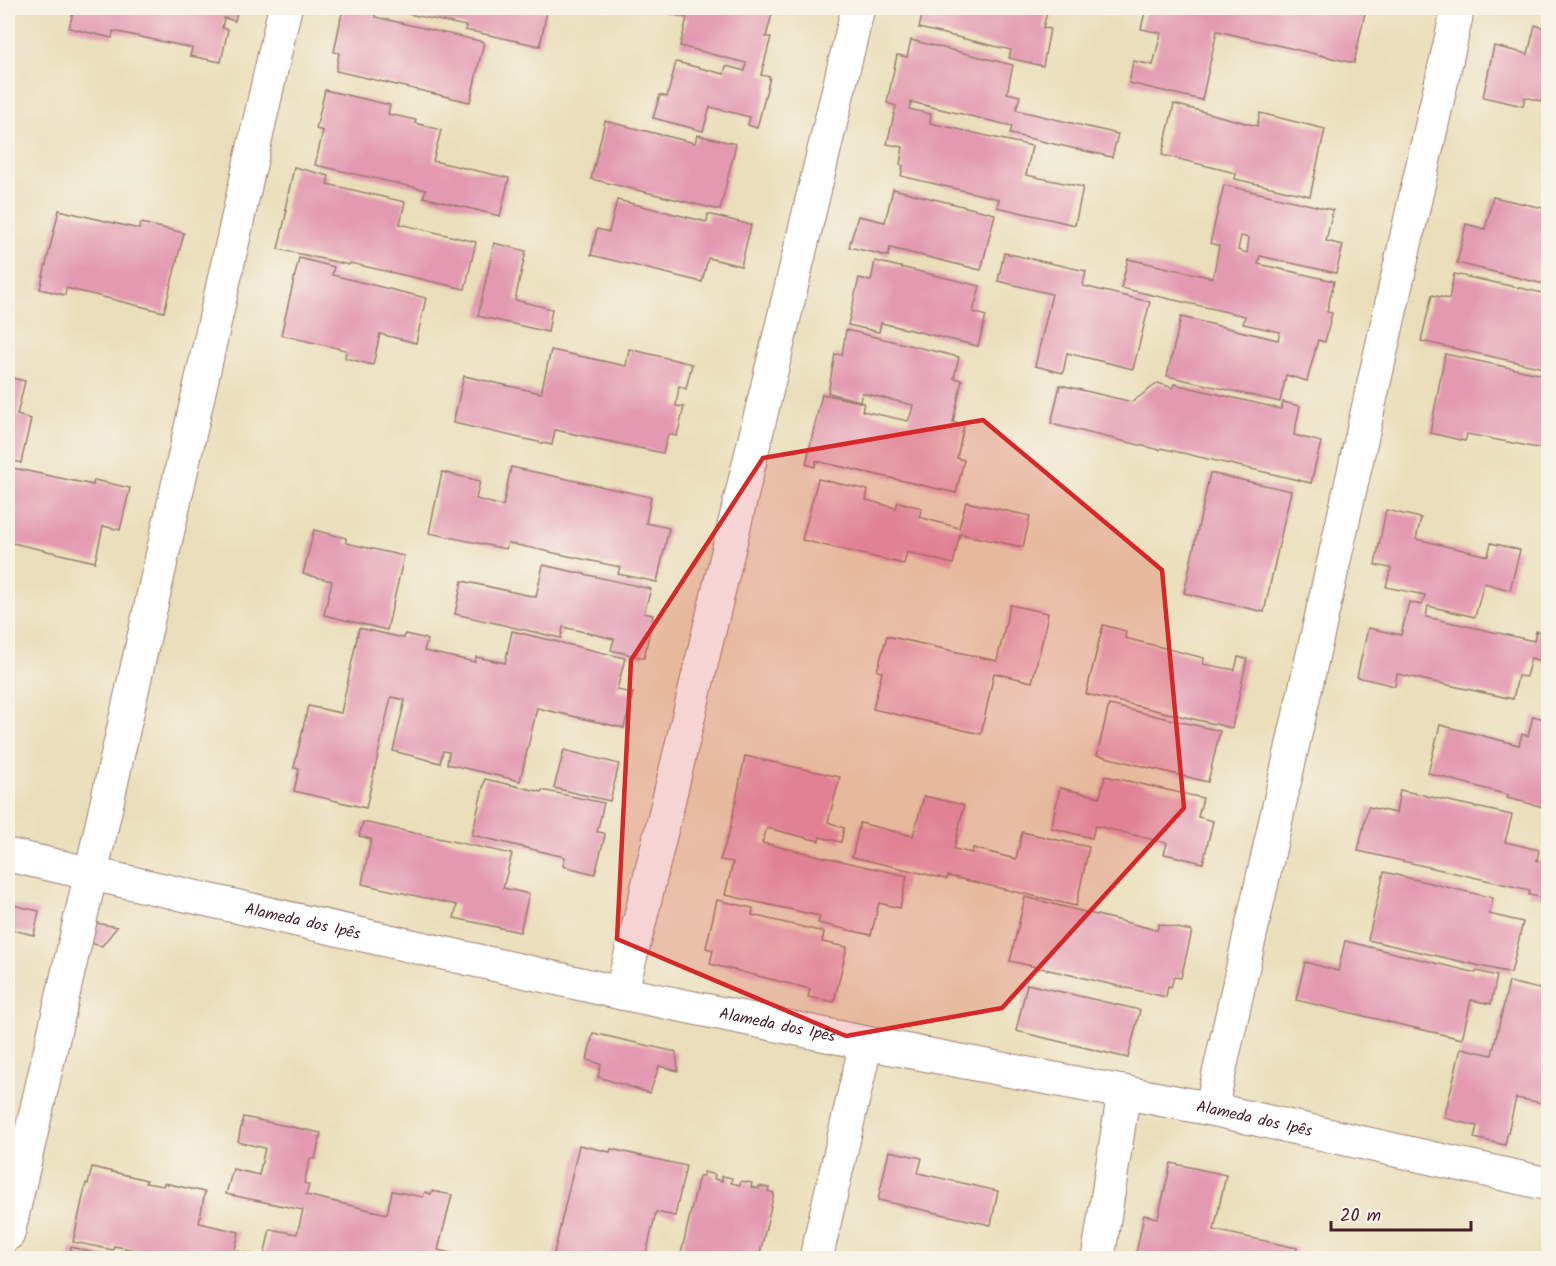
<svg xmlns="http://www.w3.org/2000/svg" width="1556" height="1266" viewBox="0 0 1556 1266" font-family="Kalam,sans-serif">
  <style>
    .building { fill: #e399b0; fill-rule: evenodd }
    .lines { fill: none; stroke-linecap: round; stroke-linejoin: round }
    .minor-casing { stroke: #9a7e72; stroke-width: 35 }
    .minor { stroke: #fff; stroke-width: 33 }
    .marked { fill: #d62828; fill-opacity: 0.2; stroke: #d62828; stroke-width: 4.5; stroke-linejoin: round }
    .labels { text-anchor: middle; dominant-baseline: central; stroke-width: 6; stroke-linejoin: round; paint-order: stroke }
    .street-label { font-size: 16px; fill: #4a1f2b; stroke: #f7f3e8 }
  </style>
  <rect width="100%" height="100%" fill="#f7f3e8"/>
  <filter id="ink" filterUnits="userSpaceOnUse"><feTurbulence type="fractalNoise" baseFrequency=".0167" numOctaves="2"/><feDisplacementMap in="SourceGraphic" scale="12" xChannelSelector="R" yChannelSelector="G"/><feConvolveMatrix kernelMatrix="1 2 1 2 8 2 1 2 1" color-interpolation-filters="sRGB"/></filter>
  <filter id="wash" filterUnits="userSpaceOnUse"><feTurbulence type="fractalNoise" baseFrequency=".008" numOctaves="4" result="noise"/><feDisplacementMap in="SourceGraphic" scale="24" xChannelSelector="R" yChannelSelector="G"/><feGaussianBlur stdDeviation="1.35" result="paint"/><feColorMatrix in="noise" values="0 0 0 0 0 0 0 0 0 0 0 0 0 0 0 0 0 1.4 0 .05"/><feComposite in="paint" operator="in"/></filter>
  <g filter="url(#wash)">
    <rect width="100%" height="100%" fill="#eadeba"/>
    <g id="blocks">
      <g class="building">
        <path d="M74 8H238L235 21 224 18 222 28 228 29 221 62 190 56 192 48 113 31 112 38 69 28Z"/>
        <path d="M343 8H368L376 10 375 17 484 42 470 102 336 71 339 53 334 52Z"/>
        <path d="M400 8H504L527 13 528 8H533L547 11 540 46 465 30 466 26 399 12Z"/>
        <path d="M654 8H764L773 10 766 37H771L761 75 770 77 757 128 748 125 750 117 710 107 703 131 653 118 660 95 667 97 676 62 724 74 726 66 745 71 746 63 680 46 687 18 653 9Z"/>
        <path d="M924 8H1048L1043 28 1050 29 1043 66 1009 58 1011 50 919 28Z"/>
        <path d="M1146 8H1366L1354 63 1217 31 1202 100 1129 83 1133 61 1153 65 1161 33 1141 29Z"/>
        <path d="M1535 25 1548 29V103L1525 97 1523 106 1483 97 1494 46 1528 54Z"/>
        <path d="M911 40 1013 65 1007 93 1020 96 1016 110 1118 134 1112 157 1010 134 1012 126 911 102 909 109 931 114 930 123 1032 146 1026 175 1083 187 1075 225 997 207 999 199 901 176 903 166 900 164 903 147 887 144 896 106 887 103 897 55 907 57Z"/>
        <path d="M325 90 390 105 388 114 416 120 415 123 441 130 433 161 509 178 500 216 423 197 426 190 315 165 323 131 316 129Z"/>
        <path d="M1174 104 1257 126 1260 113 1325 129 1310 196 1235 179 1236 173 1162 155Z"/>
        <path d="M605 121 695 143 697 135 736 144 720 210 591 179Z"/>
        <path d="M294 167 329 176 327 184 405 202 400 224 476 242 465 289 350 263 349 265 278 249 287 210 285 209Z"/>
        <path d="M1224 185 1333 210 1326 241 1343 245 1336 273 1260 256 1258 264 1334 281 1327 312 1332 313 1325 342 1318 340 1307 381 1286 375 1280 402 1167 376 1181 317 1278 340 1280 332 1243 324 1245 316 1121 288 1128 259 1213 278 1219 246 1210 243ZM1241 236 1249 238 1247 253 1238 250Z"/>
        <path d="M893 189 995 214 981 270 890 248 888 256 849 247 858 216 885 222Z"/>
        <path d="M1493 197 1548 209V285L1457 263 1466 224 1485 229Z"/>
        <path d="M617 200 707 222 708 214 751 225 741 266 708 258 702 282 591 255 597 229 609 232Z"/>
        <path d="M59 210 139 229 141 223 184 233 164 312 66 288 65 295 40 289Z"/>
        <path d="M494 243 526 251 515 300 552 309 548 332 478 316Z"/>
        <path d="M1004 253 1086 271 1083 286 1150 302 1133 369 1067 353 1063 373 1035 366 1052 294 998 281Z"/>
        <path d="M299 258 334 267 332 275 426 298 416 343 380 334 373 365 345 358 346 350 281 335Z"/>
        <path d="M875 261 980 286 973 312 986 316 978 346 881 323 879 332 848 325 859 278 871 281Z"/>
        <path d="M1454 274 1548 294V369L1421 341 1432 295 1449 299Z"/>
        <path d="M846 330 959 357 954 378 962 380 953 422 964 425 957 458 964 460 956 493 816 461 815 467 806 464 822 394 864 403 862 411 908 421 911 414 913 405 862 393 860 401 828 393 835 354 842 355Z"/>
        <path d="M629 349 692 364 686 389 679 386 676 406 684 407 677 436 668 434 663 453 555 430 552 445 453 423 464 376 541 393 551 350 626 366Z"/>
        <path d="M1445 354 1548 376V450L1467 434 1465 441 1430 433Z"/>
        <path d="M8 377 25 381 17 415 31 419 21 463 8 459Z"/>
        <path d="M1158 383 1173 388 1174 384 1281 409 1283 402 1300 406 1294 435 1321 442 1311 483 1161 448 1160 450 1051 424 1060 385 1132 402Z"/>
        <path d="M8 467 93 485 94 480 130 488 120 530 103 526 95 562 8 542Z"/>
        <path d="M511 467 651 497 646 523 669 528 657 582 618 574 620 567 508 543 506 549 429 533 442 472 480 481 476 499 503 506Z"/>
        <path d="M1210 473 1291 491 1264 612 1184 593Z"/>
        <path d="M818 479 868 490 866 500 896 508 898 502 922 508 919 517 959 528 966 502 1030 516 1023 547 960 534 953 564 907 552 904 564 802 540Z"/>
        <path d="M1386 510 1421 518 1416 539 1488 556 1491 543 1520 550 1510 590 1484 583 1475 617 1428 606 1426 617 1534 641 1536 631 1548 633V663L1531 658 1526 677 1518 676 1513 699 1397 674 1395 686 1357 677 1368 628 1401 635 1409 602 1422 605 1425 595 1386 587 1391 568 1375 565Z"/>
        <path d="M314 530 346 538V543L404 556 387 630 324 615 332 581 303 574Z"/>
        <path d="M543 565 651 589 644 613 653 615 644 658 611 650 614 639 563 627 561 638 455 614 462 581 536 597Z"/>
        <path d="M1010 605 1048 613 1044 634 1032 682 994 673 981 734 873 709 882 672 877 671 887 636 997 661Z"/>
        <path d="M1103 625 1126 631 1125 638 1204 658 1203 664 1235 670 1238 657 1247 659 1232 728 1086 694Z"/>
        <path d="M359 628 404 638 405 634 423 638 427 640 424 651 475 662 476 657 505 663 512 631 625 658 617 690 633 693 624 728 537 708 520 781 447 764 449 752 443 751 440 763 393 751 405 700 391 697 366 808 294 791 299 769 294 768 308 706 341 713Z"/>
        <path d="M1109 705 1220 731 1208 782 1097 755Z"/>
        <path d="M1533 716 1548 720V808L1507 798 1508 795 1428 773 1440 725 1519 745 1522 734 1528 736Z"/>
        <path d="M564 750 619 764 610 801 554 788Z"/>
        <path d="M745 756 840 777 828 822 844 828 841 842 820 837 819 841 767 828 762 843 907 876 900 908 879 903 871 935 818 923 820 916 725 895 733 862 720 860 730 829Z"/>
        <path d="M1105 776 1203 798 1198 817 1213 821 1203 863 1164 854 1167 843 1101 827 1095 826 1092 838 1051 828 1060 788 1100 797Z"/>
        <path d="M485 779 538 791 541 792 542 790 604 803 597 832 604 833 605 835 595 874 563 866 565 857 472 835Z"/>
        <path d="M1400 790 1512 815 1505 842 1539 850 1537 861 1548 863V899L1529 895 1530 890 1358 851 1368 807 1396 813Z"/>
        <path d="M924 796 964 805 954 849 972 853 973 848 1016 859 1022 832 1089 847 1076 906 948 876 947 879 852 857 860 823 913 836Z"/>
        <path d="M363 822 512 854 503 888 529 894 520 932 454 918 457 905 362 884 371 839 359 836Z"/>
        <path d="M1384 872 1493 898 1489 914 1523 922 1511 973 1368 940Z"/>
        <path d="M1025 897 1157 930 1159 924 1192 931 1181 978 1174 977 1171 987 1168 986 1166 997 1010 961Z"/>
        <path d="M717 900 753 908 752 915 824 932 822 942 847 947 834 1002 808 997 810 989 710 964 713 950 706 948Z"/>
        <path d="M8 904 39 911 34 935 8 929Z"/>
        <path d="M81 920 117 927 102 946 76 940Z"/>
        <path d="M1345 941 1476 973 1477 971 1497 976 1491 1004 1471 1000 1462 1039 1296 1000 1305 962 1338 971Z"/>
        <path d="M1509 982 1548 991V1100L1547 1104 1516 1098 1505 1145 1474 1138 1477 1126 1444 1118 1461 1048 1492 1055Z"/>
        <path d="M1027 984 1140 1010 1128 1058 1016 1031Z"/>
        <path d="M593 1033 676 1052 678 1071 659 1066 650 1093 598 1077 601 1064 587 1060Z"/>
        <path d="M243 1117 321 1133 315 1159H310L304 1183 309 1185 306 1195 387 1214 392 1191 423 1197 425 1192 431 1194 432 1191 452 1195 438 1250 470 1258H235L237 1251 264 1257 270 1229 297 1234 303 1210 226 1194 233 1169 259 1175 265 1148 238 1142Z"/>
        <path d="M579 1145 610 1152 611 1149 686 1166 675 1216 656 1212 645 1258H553Z"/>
        <path d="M889 1151 922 1158 918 1173 998 1191 991 1225 878 1200Z"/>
        <path d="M1171 1163 1226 1175 1214 1230 1297 1248 1295 1258H1135L1144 1215 1158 1218Z"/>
        <path d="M92 1167 147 1180 145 1183 163 1186 164 1183 205 1192 199 1223 239 1232 233 1258H173L114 1246 113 1250 73 1242 86 1183 88 1184Z"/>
        <path d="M704 1172 715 1175 714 1179 722 1181V1176L732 1178 731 1183 740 1185 741 1181 752 1183 751 1187 759 1189V1186L769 1188 768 1191 774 1193 759 1258H680L699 1176H703Z"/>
        <path d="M71 1247 114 1258H69Z"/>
      </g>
    </g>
  </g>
  <g filter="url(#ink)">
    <use href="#blocks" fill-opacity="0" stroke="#9a7e72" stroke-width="1.5"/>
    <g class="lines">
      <g class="minor-casing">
        <g id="minor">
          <path id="s1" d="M8 855 621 993 866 1043 1211 1109 1548 1184"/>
          <path d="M621 993 639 924 858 8"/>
          <path d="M1211 1109 1458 8"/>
          <path d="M8 1234 99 838 285 8"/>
          <path d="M816 1258 866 1043"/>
          <path d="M1098 1258 1124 1092"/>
        </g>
      </g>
      <use href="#minor" class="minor"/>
    </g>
  </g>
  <path class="marked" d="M983 420 1162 570 1184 808 1002 1008 846 1036 617 939 631 660 763 458Z"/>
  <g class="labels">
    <g class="street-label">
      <text stroke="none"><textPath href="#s1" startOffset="302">Alameda dos Ipês</textPath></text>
      <text stroke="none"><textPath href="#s1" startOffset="788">Alameda dos Ipês</textPath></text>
      <text stroke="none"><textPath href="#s1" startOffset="1274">Alameda dos Ipês</textPath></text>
    </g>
  </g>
  <rect width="1556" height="1266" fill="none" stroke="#f7f3e8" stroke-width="30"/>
  <path d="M1331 1221v9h140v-9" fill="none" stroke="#4a1f2b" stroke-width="3"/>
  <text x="1340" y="1221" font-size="18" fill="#4a1f2b" stroke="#f7f3e8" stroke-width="4.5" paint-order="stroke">20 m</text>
</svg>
